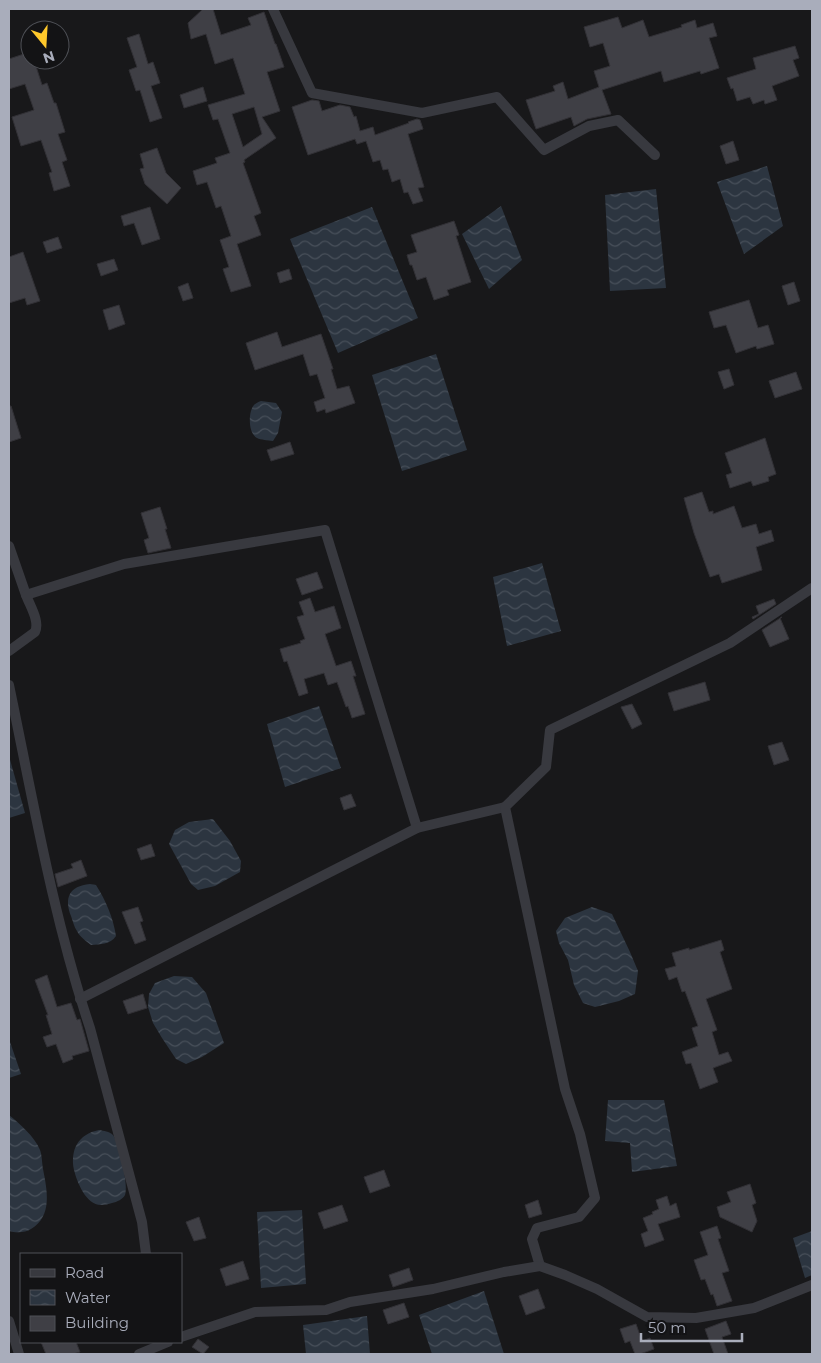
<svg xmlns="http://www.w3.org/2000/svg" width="821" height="1363" viewBox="0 0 821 1363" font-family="Montserrat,sans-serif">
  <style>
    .water { fill: url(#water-waves) }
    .building { fill: #3f3f45; stroke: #323136; fill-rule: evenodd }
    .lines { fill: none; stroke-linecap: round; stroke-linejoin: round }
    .minor { stroke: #38393f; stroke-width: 10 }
  </style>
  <defs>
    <pattern id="water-waves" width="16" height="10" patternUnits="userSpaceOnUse" patternTransform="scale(1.25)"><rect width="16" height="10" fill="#2c3540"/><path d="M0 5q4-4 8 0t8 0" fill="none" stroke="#48505a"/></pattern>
  </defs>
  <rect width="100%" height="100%" fill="#18181a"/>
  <g class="water">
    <path d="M767 166 783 226 744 254 717 182Z"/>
    <path d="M656 189 666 288 610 291 605 195Z"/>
    <path d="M501 206 522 260 489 289 462 234Z"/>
    <path d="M372 207 418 318 338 353 290 239Z"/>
    <path d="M436 354 467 450 402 471 372 375Z"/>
    <path d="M261 401 276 403 282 412 278 433 273 441C268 440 261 440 257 438 248 433 248 412 254 405 256 403 258 402 261 401Z"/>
    <path d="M542 563 561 631 507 646 493 577Z"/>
    <path d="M319 706 341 768 285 787 267 724Z"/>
    <path d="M9 756 25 813 9 818Z"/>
    <path d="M213 819 230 841 241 861 240 872 215 886 198 890 191 884 169 844 175 830 189 822Z"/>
    <path d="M90 884 96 885C106 901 113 917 116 936 110 945 100 944 91 945 86 941 80 937 77 931 74 927 73 921 71 916 64 898 69 886 90 884Z"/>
    <path d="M592 907 612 914 630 952 638 971 635 994 619 1001 595 1007 583 1003 574 985 568 960 559 943 556 931 565 918Z"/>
    <path d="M174 976 192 977 206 993 224 1043 202 1057 186 1064 176 1059 162 1038 153 1023 148 1007 149 994 155 983Z"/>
    <path d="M9 1039 21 1074 9 1078Z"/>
    <path d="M608 1100H664L677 1166 632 1172 630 1143 605 1141Z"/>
    <path d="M9 1115C19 1123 35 1137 40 1150 42 1155 42 1163 43 1169 47 1190 53 1216 31 1229 25 1233 16 1233 9 1231Z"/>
    <path d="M99 1130C104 1131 109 1131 113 1135 119 1143 129 1186 125 1195 123 1199 117 1202 112 1203 109 1204 104 1205 101 1205 86 1205 77 1182 74 1170 70 1150 78 1134 99 1130Z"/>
    <path d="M302 1210 306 1284 261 1288 257 1212Z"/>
    <path d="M812 1231V1275L805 1278 793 1238Z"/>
    <path d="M484 1291 504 1354H432L419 1315Z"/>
    <path d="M367 1316 370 1354H306L303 1325Z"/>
  </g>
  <g class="building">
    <path d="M203 9H213L221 35 251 25 248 18 264 12 275 44H276L284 67 267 72 280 111 262 117 276 138 244 160 245 162 243 163 261 213 254 216 261 235 237 244 251 286 231 292 223 269 229 267 220 240 231 236 221 206 216 208 207 182 197 185 193 171 217 163 215 158 230 153 218 119 213 120 208 105 245 94 233 58 215 64 206 34 191 39 188 23ZM254 107 262 134 243 147 232 114Z"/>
    <path d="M618 17 622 28 643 20 649 37 682 27 681 25 695 20 697 28 713 23 717 36 709 38 719 68 701 74 700 71 664 82 661 71 602 90 611 114 587 119 574 126 571 117 536 129 526 100 555 91 553 86 563 82 568 99 599 87 594 71 610 66 603 43 590 47 584 27Z"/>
    <path d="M139 34 148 64 153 62 160 83 151 86 162 118 150 122 140 90 136 91 129 70 137 67 127 38Z"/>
    <path d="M795 46 799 58 793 60 799 76 772 86 777 100 765 104 764 100 753 104 750 97 737 101 733 88 731 89 727 78 756 69 753 58Z"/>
    <path d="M30 52V60H34L42 85 47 83 54 103H56L65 132 58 134 67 160 62 162 70 186 54 191 49 173 52 172 41 140 21 146 12 117 34 110 25 84 9 89V59Z"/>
    <path d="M203 87 207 101 184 108 180 95Z"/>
    <path d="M312 100 319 101 322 111 340 105 350 107 354 117 356 116 360 131 373 127 375 135 409 123 408 122 417 119 420 120 423 129 408 134 424 187 418 188 423 201 413 204 408 192 404 193 400 179 392 182 388 169 383 170 380 160 373 162 366 141 357 144 355 139 308 155 292 107Z"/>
    <path d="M733 141 739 160 726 164 720 146Z"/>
    <path d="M157 148 166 173 181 188 167 204 145 184 140 169 144 168 140 154Z"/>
    <path d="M150 207 160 239 142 245 134 223 124 226 121 216Z"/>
    <path d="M454 221 459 235 456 236 471 282 447 290 449 295 434 300 426 277 417 280 412 265H410L407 255 417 252 411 235Z"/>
    <path d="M58 237 62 248 47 253 43 242Z"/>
    <path d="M23 252 40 301 27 305 25 298 9 303V257Z"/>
    <path d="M114 259 118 270 101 276 97 264Z"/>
    <path d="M289 269 292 279 280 283 277 273Z"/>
    <path d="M794 282 800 301 788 305 782 286Z"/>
    <path d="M188 283 193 298 183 301 178 287Z"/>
    <path d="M749 300 758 328 768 325 774 344 757 349 756 346 736 353 726 325 714 328 709 312Z"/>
    <path d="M119 305 125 324 109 330 103 310Z"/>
    <path d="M277 332 282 347 321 334 333 369H331L337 389 349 386 355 403 326 413 325 409 317 412 314 402 325 398 317 374 310 376 303 354 255 370 246 343Z"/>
    <path d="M729 369 734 385 724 389 718 372Z"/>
    <path d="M796 372 802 389 775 398 769 381Z"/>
    <path d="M9 406H11L21 438 9 442Z"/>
    <path d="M765 438 776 474 768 477 769 481 753 486 751 481 730 488 726 475 732 473 725 453Z"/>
    <path d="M290 442 294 454 271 461 267 450Z"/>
    <path d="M702 492 709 512 713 511V514L734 506 742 528 756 524 759 534 771 530 774 541 756 547 762 570 722 583 719 574 710 577 694 533 684 498Z"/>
    <path d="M160 507 167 529H165L171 548 148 553 144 540 149 538 141 513Z"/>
    <path d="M317 572 323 588 302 595 296 579Z"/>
    <path d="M310 598 315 612 334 606 341 628 325 634 336 666 351 661 356 676H353L365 714 352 718 348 706 346 707 337 682 328 685 324 673 304 679 308 693 299 696 287 661 284 662 280 649 301 643 300 641 305 639 297 617 304 615 299 602Z"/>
    <path d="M774 599 776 604 753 619 752 617 759 614 756 606Z"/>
    <path d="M782 617 780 618 789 639 770 647 762 630Z"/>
    <path d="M705 682 710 700 674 711 668 693Z"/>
    <path d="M632 704 642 724 632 729 621 707Z"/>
    <path d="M782 742 789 760 774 765 768 746Z"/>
    <path d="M351 794 356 806 344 810 340 798Z"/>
    <path d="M151 844 155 856 141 860 137 849Z"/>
    <path d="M81 860 87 876 58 887 55 874 73 868 71 864Z"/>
    <path d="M138 907 143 921 140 922 146 940 135 944 122 912Z"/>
    <path d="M721 940 724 950 720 952 732 989 706 999 717 1030 712 1032 719 1055 728 1052 732 1061 713 1068 718 1082 700 1089 691 1063 686 1064 682 1052 698 1046 692 1028 698 1026 685 991 682 992 677 977 669 980 665 969 676 966 672 953 689 948V950Z"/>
    <path d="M47 975 57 1007 71 1003 77 1020 80 1019 89 1051 72 1056 73 1059 63 1063 56 1044 47 1047 43 1037 52 1034 46 1015H48L35 980Z"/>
    <path d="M143 994 147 1008 128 1014 123 1001Z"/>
    <path d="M384 1170 390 1186 370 1193 364 1177Z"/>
    <path d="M750 1184 756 1203 752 1205 757 1221 752 1232 720 1217 717 1207 731 1202 727 1192Z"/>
    <path d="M667 1196 670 1206 676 1203 680 1217 658 1224 664 1240 645 1247 641 1234 648 1231 643 1218 653 1214 652 1212 659 1209 656 1200Z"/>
    <path d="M538 1200 542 1214 529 1218 525 1205Z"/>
    <path d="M342 1205 348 1221 324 1229 318 1213Z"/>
    <path d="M199 1217 206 1238 194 1241 186 1222Z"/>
    <path d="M717 1226 721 1238 718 1239 729 1271 722 1273 732 1301 717 1306 713 1294 711 1295 705 1279 701 1280 694 1260 708 1255 700 1232Z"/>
    <path d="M243 1261 249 1279 226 1286 220 1269Z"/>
    <path d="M409 1268 413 1280 393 1287 389 1275Z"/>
    <path d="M538 1289 545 1308 526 1315 519 1296Z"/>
    <path d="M404 1303 409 1317 388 1324 383 1310Z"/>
    <path d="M726 1321 731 1334 722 1337 728 1354H714L705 1329Z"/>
    <path d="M636 1324 642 1341 650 1338 654 1349 640 1354H635L630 1341 625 1343 620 1329Z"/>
    <path d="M198 1339 209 1347 203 1354 192 1347Z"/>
    <path d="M41 1342H76L80 1352 73 1354H46Z"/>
  </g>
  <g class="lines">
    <g class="minor">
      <path d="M273 9 312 93 422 113 497 97 544 150 589 126 618 120 655 155"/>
      <path d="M9 546 26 595"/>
      <path d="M9 651 35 632C40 621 30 606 26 595L124 564 325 530 417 828"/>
      <path d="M9 685C33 800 53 917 90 1028L142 1222 146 1254"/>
      <path d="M80 999 417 828 505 807"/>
      <path d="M540 1266 532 1239 537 1228 579 1217 595 1198 580 1134 565 1089 505 807 546 767 550 730 730 643 812 588"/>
      <path d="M9 1321 19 1354"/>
      <path d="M181 1337 255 1312 326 1310 350 1302 433 1289 504 1272 540 1266 565 1275 597 1289 647 1317 696 1318 754 1308 812 1285"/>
      <path d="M139 1354 168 1342"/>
    </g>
  </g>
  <rect width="821" height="1363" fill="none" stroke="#a9adbb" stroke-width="20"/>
  <rect x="20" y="1253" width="162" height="90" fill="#131315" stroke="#4f5157"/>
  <rect x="30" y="1269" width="25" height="8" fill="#38393f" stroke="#4f5157"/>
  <text x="65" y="1278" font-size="15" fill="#a9adbb">Road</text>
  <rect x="30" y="1290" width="25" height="15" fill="url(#water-waves)" stroke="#4f5157"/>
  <text x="65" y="1303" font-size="15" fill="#a9adbb">Water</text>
  <rect x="30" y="1316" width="25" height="15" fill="#3f3f45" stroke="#4f5157"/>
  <text x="65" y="1328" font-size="15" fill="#a9adbb">Building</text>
  <g transform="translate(45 45) rotate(162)"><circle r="24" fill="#131315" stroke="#4f5157"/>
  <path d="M0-4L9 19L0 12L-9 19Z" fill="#ffc82b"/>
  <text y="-8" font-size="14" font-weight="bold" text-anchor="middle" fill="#a9adbb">N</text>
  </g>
  <path d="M641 1333v8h101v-8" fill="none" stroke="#a9adbb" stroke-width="2.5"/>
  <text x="648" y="1333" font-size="15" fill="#a9adbb" stroke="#131315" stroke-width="4" paint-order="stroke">50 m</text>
</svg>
